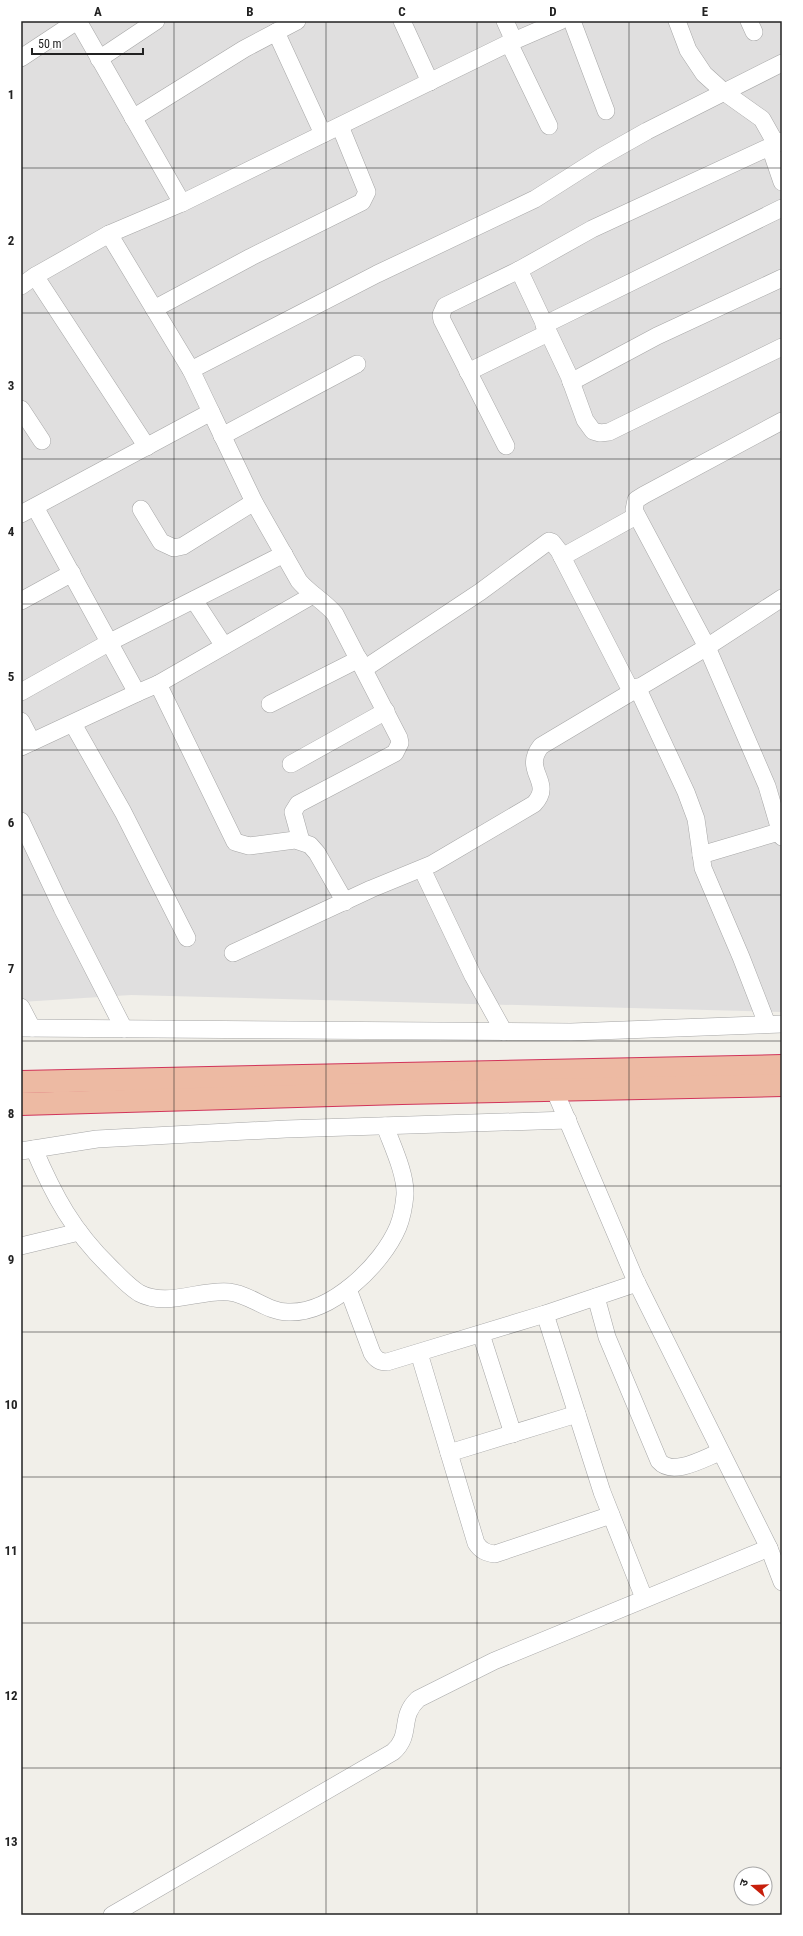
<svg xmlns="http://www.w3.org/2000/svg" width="803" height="1936" viewBox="0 0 803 1936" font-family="'Roboto Condensed','Noto Sans Devanagari',sans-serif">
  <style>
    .residential { fill: #e0dfdf }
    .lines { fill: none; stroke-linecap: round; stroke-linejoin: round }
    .minor-casing { stroke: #a6a6a6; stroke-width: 18 }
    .trunk-casing { stroke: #d1345a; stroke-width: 24 }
    .minor { stroke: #fff; stroke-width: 17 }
    .trunk { stroke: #edbaa3; stroke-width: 22 }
    .grid { fill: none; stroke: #222; stroke-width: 1; stroke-opacity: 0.55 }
    .neatline { fill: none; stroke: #222; stroke-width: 1.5 }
    .grid-label { font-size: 13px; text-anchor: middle; font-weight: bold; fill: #222 }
  </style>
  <rect width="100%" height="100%" fill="#f1efe9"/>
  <path class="residential" d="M21 21H782V1012L131 995 21 1002Z"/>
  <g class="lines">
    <g class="minor-casing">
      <g id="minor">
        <path d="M78 21 182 203 109 234"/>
        <path d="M402 21 430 82"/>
        <path d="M505 21 514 41"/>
        <path d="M572 21 606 111"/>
        <path d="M677 21 688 50 704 74 724 92 762 119 776 144"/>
        <path d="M749 21 754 32"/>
        <path d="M276 32 323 134"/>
        <path d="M509 43 549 126"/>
        <path d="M21 58 77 21"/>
        <path d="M99 59 156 21"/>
        <path d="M133 118 244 49 297 21"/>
        <path d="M770 147 782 182"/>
        <path d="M182 203 509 43 560 21"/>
        <path d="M519 270 569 376 585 420 593 431 600 433 609 432 782 347"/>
        <path d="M35 276 147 447"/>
        <path d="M21 286 35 276 109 234 191 370 211 412 21 514"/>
        <path d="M154 309 251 257 362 202 367 192 340 126"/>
        <path d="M544 325 782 208"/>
        <path d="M191 370 377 274 535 199 601 157 647 131 782 63"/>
        <path d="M468 372 548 333"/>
        <path d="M571 382 657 336 782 278"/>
        <path d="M21 409 42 441"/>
        <path d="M211 412 254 502 299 581C310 594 324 601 335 614L399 738 400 743 395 753 298 804 293 812 301 841"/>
        <path d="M782 421 644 495 636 500 634 510 707 647 767 786 782 837"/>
        <path d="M222 436 357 364"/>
        <path d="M506 446 442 320 441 315 445 306 519 270 592 229 782 141"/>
        <path d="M35 507 137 693 158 684 235 842 249 846 295 840 310 845 317 853 345 902"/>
        <path d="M141 509 161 542 174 548 183 546 254 502"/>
        <path d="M562 557 636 516"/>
        <path d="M194 600 224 646"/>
        <path d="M21 601 72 573"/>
        <path d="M364 669 480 592 549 541 552 542 559 551 631 691"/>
        <path d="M158 684 313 595"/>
        <path d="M637 687 686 792 696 819 703 868 741 957 767 1024"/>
        <path d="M21 692 110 642 284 554"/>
        <path d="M270 704 359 659"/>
        <path d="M21 721 32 742"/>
        <path d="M73 724 123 812 187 938"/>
        <path d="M21 747 137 693"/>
        <path d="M291 764 386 711"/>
        <path d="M21 821 62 908 124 1029"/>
        <path d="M701 855 782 831"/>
        <path d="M422 869 473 976 504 1032"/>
        <path d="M233 953 371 889 432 864 534 804C555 782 521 771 541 746L707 647 782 598"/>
        <path d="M21 1007 32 1028"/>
        <path d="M21 1028 571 1032 782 1024"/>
        <path d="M554 1089 635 1279 769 1548 782 1582"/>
        <path d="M34 1149C54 1196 73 1231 110 1267 119 1276 128 1286 139 1293 167 1308 200 1289 229 1292 250 1294 267 1312 288 1312 331 1314 382 1265 398 1227 402 1217 404 1206 405 1195 406 1174 392 1145 385 1126"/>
        <path d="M21 1151 97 1139 286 1129 568 1120"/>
        <path d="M21 1246 79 1232"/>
        <path d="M348 1289 372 1353C376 1360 380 1362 387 1362L545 1314 637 1283"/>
        <path d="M596 1297 607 1337 659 1461C673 1477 704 1458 720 1452"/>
        <path d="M545 1314 602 1492 644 1598"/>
        <path d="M481 1334 513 1434"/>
        <path d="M419 1353 476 1543C481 1551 487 1553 495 1554L611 1515"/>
        <path d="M449 1453 577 1414"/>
        <path d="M112 1915 393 1752C413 1734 398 1718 418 1699L494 1661 769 1548"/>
      </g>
    </g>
    <g class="trunk-casing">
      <g id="trunk">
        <path d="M21 1082 782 1066"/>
        <path d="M21 1104 402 1093 782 1085"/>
      </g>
    </g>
    <use href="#minor" class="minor"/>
    <use href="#trunk" class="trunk"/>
  </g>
  <path class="grid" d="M174 21V1915M326 21V1915M477 21V1915M629 21V1915M21 168H782M21 313H782M21 459H782M21 604H782M21 750H782M21 895H782M21 1041H782M21 1186H782M21 1332H782M21 1477H782M21 1623H782M21 1768H782"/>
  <rect width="803" height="1936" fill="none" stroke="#ffffff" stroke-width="44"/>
  <g transform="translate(753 1886) rotate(289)"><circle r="19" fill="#ffffff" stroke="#a7a7a7"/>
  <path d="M0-3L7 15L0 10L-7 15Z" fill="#c71f0c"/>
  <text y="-6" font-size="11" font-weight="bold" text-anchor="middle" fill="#222222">उ</text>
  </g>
  <path d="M32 48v6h111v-6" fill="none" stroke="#222222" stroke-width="2"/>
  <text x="38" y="48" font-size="12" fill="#222222" stroke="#ffffff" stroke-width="3" paint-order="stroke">50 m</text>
  <rect x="22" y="22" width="759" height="1892" class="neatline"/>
  <g class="grid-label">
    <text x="98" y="16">A</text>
    <text x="250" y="16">B</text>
    <text x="402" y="16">C</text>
    <text x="553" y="16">D</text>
    <text x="705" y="16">E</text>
    <text x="11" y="99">1</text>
    <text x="11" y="245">2</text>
    <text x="11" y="390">3</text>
    <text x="11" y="536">4</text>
    <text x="11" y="681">5</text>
    <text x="11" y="827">6</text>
    <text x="11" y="973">7</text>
    <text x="11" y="1118">8</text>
    <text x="11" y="1264">9</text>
    <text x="11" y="1409">10</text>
    <text x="11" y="1555">11</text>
    <text x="11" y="1700">12</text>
    <text x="11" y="1846">13</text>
  </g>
</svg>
